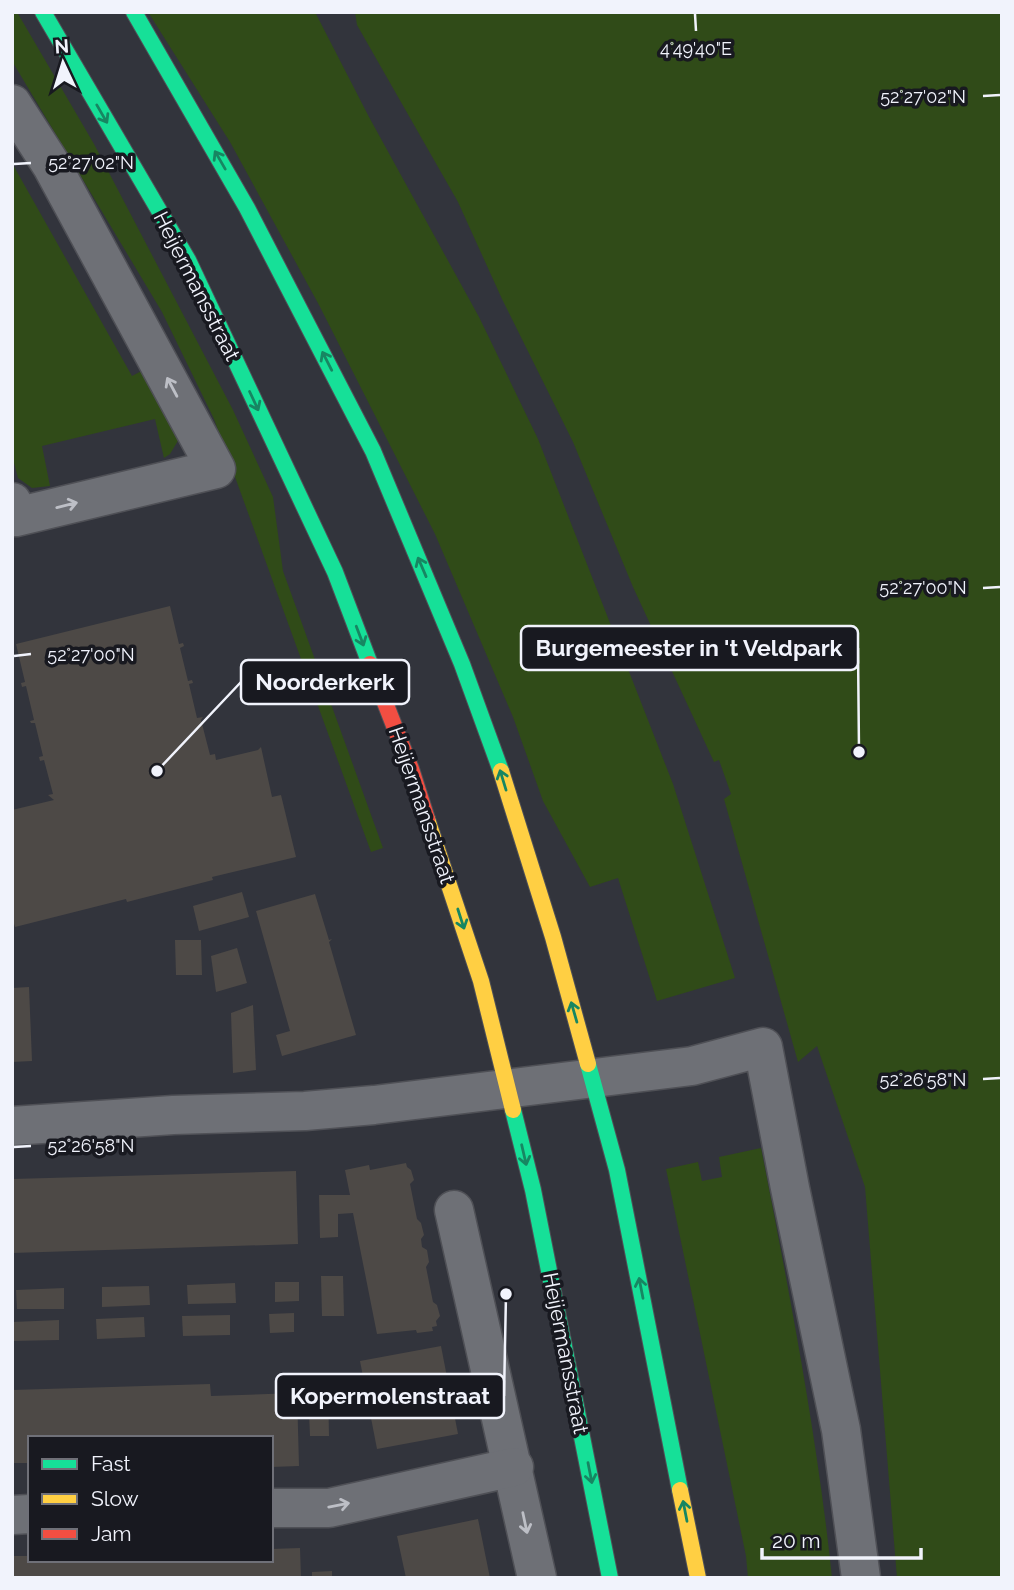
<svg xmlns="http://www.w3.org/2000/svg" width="1014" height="1590" viewBox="0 0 1014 1590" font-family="Raleway,sans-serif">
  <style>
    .green { fill: #304b18 }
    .building { fill: #4d4946 }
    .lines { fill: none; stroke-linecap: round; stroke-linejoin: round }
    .street-casing { stroke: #4f5056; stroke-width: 41 }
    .fast-casing { stroke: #4f5056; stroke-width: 18 }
    .slow-casing { stroke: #4f5056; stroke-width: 18 }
    .jam-casing { stroke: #4f5056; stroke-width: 18 }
    .street { stroke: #6e7076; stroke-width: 38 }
    .fast { stroke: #16e098; stroke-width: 16 }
    .slow { stroke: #ffcf43; stroke-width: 16 }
    .jam { stroke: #f24e42; stroke-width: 16 }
    .oneway { stroke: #178662 }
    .oneway2 { stroke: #bdbfc6 }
    .ticks { fill: none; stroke: #f1f3fc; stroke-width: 2.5 }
    .labels { text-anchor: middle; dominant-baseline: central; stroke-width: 7; stroke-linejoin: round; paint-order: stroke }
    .street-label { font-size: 21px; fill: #f1f3fc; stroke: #181920 }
    .ticks-label { font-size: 18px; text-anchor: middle; fill: #f1f3fc; stroke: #181920; stroke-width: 7; stroke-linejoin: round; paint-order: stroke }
    .leader { fill: none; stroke: #f1f3fc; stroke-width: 2.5 }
    .callout-dot { fill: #f1f3fc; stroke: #181920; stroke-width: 2.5 }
    .callout { fill: #181920; stroke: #f1f3fc; stroke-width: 2.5 }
    .callout-label { font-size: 23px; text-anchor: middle; font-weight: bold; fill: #f1f3fc }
  </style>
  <rect width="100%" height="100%" fill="#32343c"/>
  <g class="green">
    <path d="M12 12H17L94 144 233 410 273 497 283 571 383 848 371 852 214 419 162 312 12 61Z"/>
    <path d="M148 12H315L369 117 479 317 538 439 673 784 735 978 657 1001 618 878 590 887 543 801 513 717 435 534 319 305 230 142Z"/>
    <path d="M355 12H1002V1578H897L865 1187 817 1046 798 1062 724 799 731 794 719 760 714 762 633 587 573 442 502 299 458 202 357 25Z"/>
    <path d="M12 163 132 376 151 366 179 439 170 454 164 458 155 419 42 446 50 486 32 488 18 478 12 455Z"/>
    <path d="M761 1148C789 1291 817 1433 832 1578H748L746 1556 666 1169 698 1162 702 1181 722 1177 719 1157Z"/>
  </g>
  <g class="building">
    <path d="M170 606 179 644 183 643 184 646 180 648 188 681 192 680 193 683 189 684 197 718 203 717 201 720 210 755 215 754 216 760 258 750 261 747 272 797 281 795 296 857 212 877 213 880 127 902 126 899 15 927 12 917V810L54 800 48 795 53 794 44 760 40 761 39 757 43 756 35 723H31L30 721 34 720 26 686 22 687 21 683 25 682 16 644Z"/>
    <path d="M242 892 249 917 199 931 193 906Z"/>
    <path d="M315 894 329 940 332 939 329 942 356 1035 282 1056 276 1035 290 1031 256 911Z"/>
    <path d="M175 940H201L202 975H176Z"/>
    <path d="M237 948 247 983 216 992 211 956Z"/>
    <path d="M29 987 32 1061 12 1062V988Z"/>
    <path d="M253 1005 256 1070 233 1073 231 1013Z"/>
    <path d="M406 1163 407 1167 411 1170 414 1180 410 1184 417 1219 421 1223 424 1235 421 1239 422 1247 427 1250 429 1262 426 1267 433 1302 437 1305 440 1316 436 1321 437 1326 432 1327 433 1331 417 1333 416 1330 377 1334 353 1213 338 1214V1237L320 1238 319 1195H350L345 1170 369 1165 370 1170Z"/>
    <path d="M296 1171 298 1244 12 1253V1179Z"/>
    <path d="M321 1276H343L344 1316H322Z"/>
    <path d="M275 1282H299V1301L275 1302Z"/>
    <path d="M235 1283 236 1303 188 1304 187 1285Z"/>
    <path d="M149 1286 150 1305 102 1307V1287Z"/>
    <path d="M64 1288V1309H17L16 1290Z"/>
    <path d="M294 1313V1332L270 1333 269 1314Z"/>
    <path d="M230 1315V1335L183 1336 182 1316Z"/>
    <path d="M144 1317 145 1337 97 1339 96 1319Z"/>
    <path d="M59 1320V1340L12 1341V1322Z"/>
    <path d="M441 1346 458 1434 377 1449 360 1361Z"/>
    <path d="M210 1384 211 1396 297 1393 299 1466 271 1467V1438H30V1463H12V1390Z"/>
    <path d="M328 1388 329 1436H310L308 1389Z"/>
    <path d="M478 1519 490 1578H406L397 1536Z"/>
    <path d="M300 1548 301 1578H12V1556H30V1560H271V1549Z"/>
    <path d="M332 1571V1578H312V1572Z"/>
  </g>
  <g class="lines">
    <g class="street-casing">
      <g id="street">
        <path d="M12 104 52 166 216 469 16 517 12 502"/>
        <path d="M12 1126 173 1115 305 1111 374 1105 692 1066 763 1047 790 1188 841 1430 861 1578"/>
        <path d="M454 1210 537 1578"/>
        <path d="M271 1508H329L514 1467"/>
        <path d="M12 1515 30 1514"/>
      </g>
    </g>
    <g class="fast-casing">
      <g id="fast">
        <path d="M43 12 188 260 335 572 370 664"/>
        <path d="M134 12 247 208 373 451 462 664 501 771"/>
        <path d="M588 1064 617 1170 680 1490"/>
        <path d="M513 1110 533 1190 610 1578"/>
      </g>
    </g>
    <g class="slow-casing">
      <g id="slow">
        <path d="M501 771 553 937 588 1064"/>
        <path d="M427 819 481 981 513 1110"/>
        <path d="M680 1490 698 1578"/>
      </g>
    </g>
    <g class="jam-casing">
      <path id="jam" d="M370 664 411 769 427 819"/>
    </g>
    <use href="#street" class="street"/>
    <use href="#fast" class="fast"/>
    <use href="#slow" class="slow"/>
    <use href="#jam" class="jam"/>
  </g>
  <defs><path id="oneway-shaft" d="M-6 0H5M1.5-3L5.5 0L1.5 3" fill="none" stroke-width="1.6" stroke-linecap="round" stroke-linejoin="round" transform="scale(1.75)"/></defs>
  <g class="oneway">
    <use href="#oneway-shaft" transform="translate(102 114) rotate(60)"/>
    <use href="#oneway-shaft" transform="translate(220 160) rotate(-120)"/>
    <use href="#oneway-shaft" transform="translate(327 361) rotate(-117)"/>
    <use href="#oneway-shaft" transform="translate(254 401) rotate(65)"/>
    <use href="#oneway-shaft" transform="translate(422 567) rotate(-113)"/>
    <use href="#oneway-shaft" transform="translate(360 636) rotate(69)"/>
    <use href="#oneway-shaft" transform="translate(503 780) rotate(-107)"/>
    <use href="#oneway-shaft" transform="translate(461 919) rotate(72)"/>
    <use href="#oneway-shaft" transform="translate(574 1012) rotate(-106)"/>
    <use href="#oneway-shaft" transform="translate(524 1155) rotate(77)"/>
    <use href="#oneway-shaft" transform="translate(641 1288) rotate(-101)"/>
    <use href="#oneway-shaft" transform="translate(590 1473) rotate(79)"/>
    <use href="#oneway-shaft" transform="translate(685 1511) rotate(-101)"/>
  </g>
  <g class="oneway2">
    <use href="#oneway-shaft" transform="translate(172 387) rotate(-118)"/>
    <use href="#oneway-shaft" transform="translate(67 505) rotate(-14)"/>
    <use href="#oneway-shaft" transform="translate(339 1505) rotate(-11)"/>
    <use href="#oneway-shaft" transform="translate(525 1523) rotate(78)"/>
  </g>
  <path class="ticks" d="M695 14 696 31M983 96 1000 95M14 164 31 163M983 588 1000 587M14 656 31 654M983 1079 1000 1078M14 1147 31 1146"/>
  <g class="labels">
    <g class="street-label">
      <text transform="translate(197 286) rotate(63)">Heijermansstraat</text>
      <text transform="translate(422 805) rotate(71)">Heijermansstraat</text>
      <text transform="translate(566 1353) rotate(79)">Heijermansstraat</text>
    </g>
  </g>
  <g class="ticks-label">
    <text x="696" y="55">4°49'40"E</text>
    <text x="923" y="103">52°27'02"N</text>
    <text x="91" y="169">52°27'02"N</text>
    <text x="923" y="594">52°27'00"N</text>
    <text x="91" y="661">52°27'00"N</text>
    <text x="923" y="1086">52°26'58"N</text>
    <text x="91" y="1152">52°26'58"N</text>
  </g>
  <path class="leader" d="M859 752L858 648M157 771L241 682M506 1294L504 1396"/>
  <g class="callout-dot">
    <circle cx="859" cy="752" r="7"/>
    <circle cx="157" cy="771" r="7"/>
    <circle cx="506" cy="1294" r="7"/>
  </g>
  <g class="callout">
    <rect x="521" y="626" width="337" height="44" rx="7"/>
    <rect x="241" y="660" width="168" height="44" rx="7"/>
    <rect x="276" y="1374" width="228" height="44" rx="7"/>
  </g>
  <g class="callout-label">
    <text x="689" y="656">Burgemeester in 't Veldpark</text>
    <text x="325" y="690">Noorderkerk</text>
    <text x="390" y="1404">Kopermolenstraat</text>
  </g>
  <rect width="1014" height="1590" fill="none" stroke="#f1f3fc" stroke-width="28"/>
  <rect x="28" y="1436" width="245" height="126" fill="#181920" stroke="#6f7078" stroke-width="2"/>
  <rect x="42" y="1459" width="35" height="10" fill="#16e098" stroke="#6f7078" stroke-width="2"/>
  <text x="91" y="1471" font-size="21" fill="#f1f3fc">Fast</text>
  <rect x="42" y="1494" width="35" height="10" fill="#ffcf43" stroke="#6f7078" stroke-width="2"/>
  <text x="91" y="1506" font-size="21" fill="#f1f3fc">Slow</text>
  <rect x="42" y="1529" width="35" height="10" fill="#f24e42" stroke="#6f7078" stroke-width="2"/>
  <text x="91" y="1541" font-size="21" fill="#f1f3fc">Jam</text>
  <g transform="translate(63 63) rotate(356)" stroke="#181920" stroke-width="5" paint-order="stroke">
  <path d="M0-5L12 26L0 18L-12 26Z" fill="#f1f3fc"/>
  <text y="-10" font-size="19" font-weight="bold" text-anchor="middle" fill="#f1f3fc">N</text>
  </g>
  <path d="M762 1548v10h159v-10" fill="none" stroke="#f1f3fc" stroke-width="3.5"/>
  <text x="772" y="1548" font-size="21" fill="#f1f3fc" stroke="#181920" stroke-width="5" paint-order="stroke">20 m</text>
</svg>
